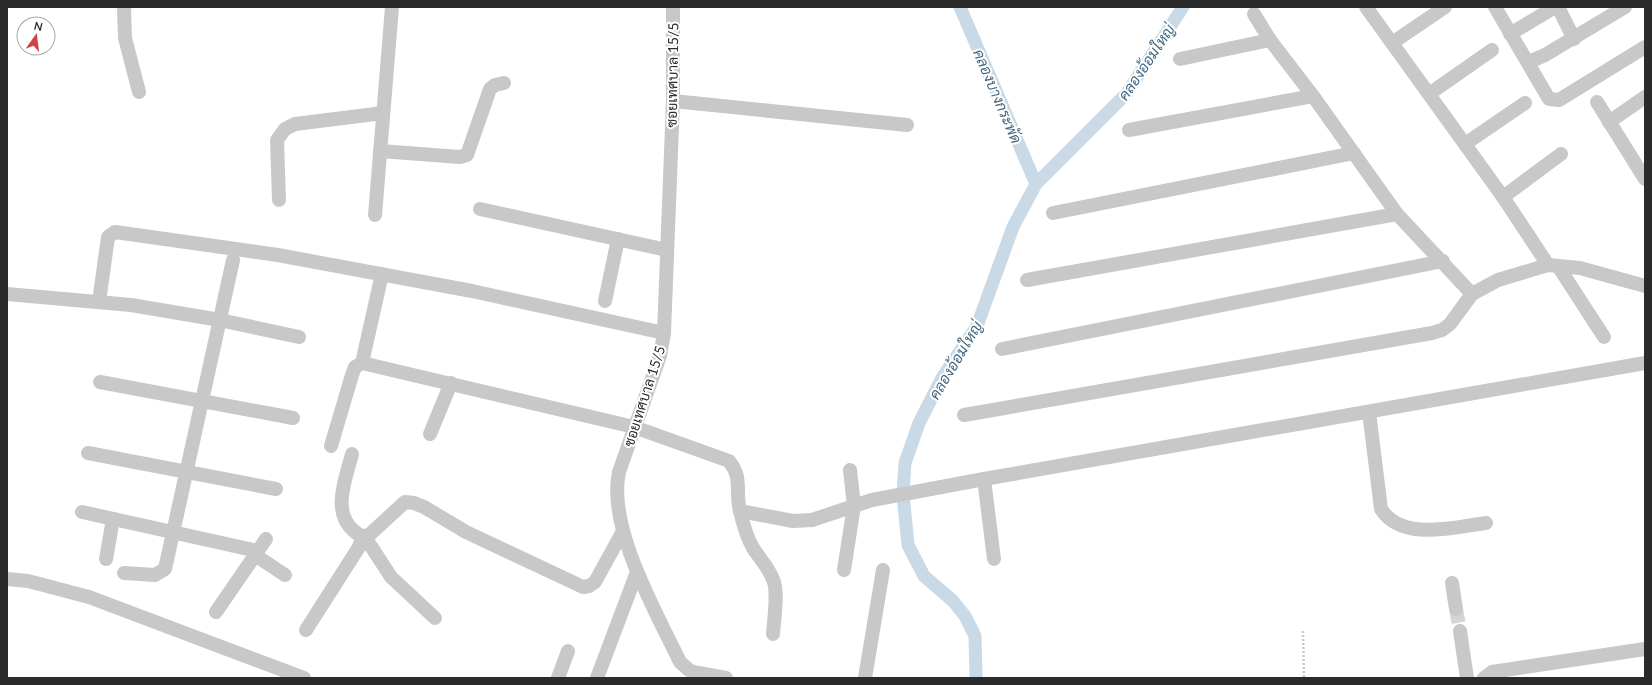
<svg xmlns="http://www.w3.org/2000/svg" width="1652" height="685" viewBox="0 0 1652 685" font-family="Lato,Sarabun,sans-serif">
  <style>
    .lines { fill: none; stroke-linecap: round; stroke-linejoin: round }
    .canal { stroke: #c9d9e5; stroke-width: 13 }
    .minor-tunnel { stroke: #d5d5d5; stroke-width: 14; stroke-dasharray: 14 7; stroke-linecap: butt }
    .path { stroke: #c8c8c8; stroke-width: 2.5; stroke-dasharray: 2 2; stroke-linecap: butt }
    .minor { stroke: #c8c8c8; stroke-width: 14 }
    .labels { text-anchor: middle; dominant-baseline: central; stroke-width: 4; stroke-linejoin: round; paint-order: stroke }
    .street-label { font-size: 14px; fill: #2b2b2b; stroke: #fff }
    .water-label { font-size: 15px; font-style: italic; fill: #456982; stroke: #fff }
  </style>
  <rect width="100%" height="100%" fill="#fff"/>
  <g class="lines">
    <g class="canal">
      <path d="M960 7 1036 184"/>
      <path d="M976 678 975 636 965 616 953 601 924 576 908 545 903 495 905 463 919 423 942 378 977 326 1013 227 1036 184 1127 93 1183 7"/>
    </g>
    <path class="minor-tunnel" d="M1456 609 1460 631"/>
    <path class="path" d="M1303 631 1304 678"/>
    <g class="minor">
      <path d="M124 7 125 38 139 92"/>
      <path d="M673 7V101L664 333 660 356 619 472C607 527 656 612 680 662L689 670 693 672 726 678"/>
      <path d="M1366 7 1503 197 1548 265"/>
      <path d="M1495 7 1549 99 1559 100 1645 47"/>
      <path d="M1558 7 1574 39"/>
      <path d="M1254 14 1270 40"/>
      <path d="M1510 34 1555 7"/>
      <path d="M1392 43 1445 7"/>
      <path d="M1180 59 1270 40 1313 96 1397 214 1472 294"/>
      <path d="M1529 62 1545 55 1625 7"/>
      <path d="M1429 94 1492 50"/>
      <path d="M673 101 907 125"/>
      <path d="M1597 102 1645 179"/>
      <path d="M1609 122 1645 97"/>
      <path d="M1129 130 1313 96"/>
      <path d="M1465 144 1525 103"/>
      <path d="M380 151 460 157 467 155 490 89 495 85 504 83"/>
      <path d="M1503 197 1561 154"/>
      <path d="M279 200 277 140 285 129 295 124 383 113"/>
      <path d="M480 209 667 250"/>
      <path d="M1053 213 1354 153"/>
      <path d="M375 215 392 7"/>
      <path d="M1558 266 1604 337"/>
      <path d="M1027 280 1397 214"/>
      <path d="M7 294 131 305 220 320 299 337"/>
      <path d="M605 301 618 239"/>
      <path d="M99 302 108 237 115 232 278 255 472 291 664 333"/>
      <path d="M1002 349 1443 261"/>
      <path d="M362 363 382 274"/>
      <path d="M100 382 293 418"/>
      <path d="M1369 412 1381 509C1402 542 1454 527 1486 523"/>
      <path d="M964 415 1432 333 1442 330 1450 324 1472 294 1498 280 1548 265 1580 268 1645 286"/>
      <path d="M430 434 451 383"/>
      <path d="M331 446 352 375 355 367 362 363 634 427 729 461C743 478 735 491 740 511L793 521 812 520 872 500 984 479 1645 363"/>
      <path d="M88 453 276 489"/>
      <path d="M352 454C346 478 331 512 354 531 358 535 363 537 368 536L405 502 414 503 424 507 466 532 583 587 589 586 595 582 623 531"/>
      <path d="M984 479 994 559"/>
      <path d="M740 511C743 524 746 536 753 548 760 559 770 569 774 582 778 596 774 619 773 634"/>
      <path d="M82 512 257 551"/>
      <path d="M365 537 391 577 435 618"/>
      <path d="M255 555 285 575"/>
      <path d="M106 559 113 519"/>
      <path d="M844 570 854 506 850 470"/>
      <path d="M124 573 155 575 165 569 233 260"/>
      <path d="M7 579 28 581 89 597 304 678"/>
      <path d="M1452 583 1456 609"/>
      <path d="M216 612 266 539"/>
      <path d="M306 630 359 547 363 536"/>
      <path d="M1460 631 1467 678"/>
      <path d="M558 678 568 651"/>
      <path d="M597 678 637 572"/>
      <path d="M865 678 883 570"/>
      <path d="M1484 678 1492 672 1645 649"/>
    </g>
  </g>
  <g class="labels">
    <g class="street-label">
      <text transform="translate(672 75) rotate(-89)">ซอยเทศบาล 15/5</text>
      <text transform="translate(644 396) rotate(-72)">ซอยเทศบาล 15/5</text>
    </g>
    <g class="water-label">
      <text transform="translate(1146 62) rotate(-56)">คลองอ้อมใหญ่</text>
      <text transform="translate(998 96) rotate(67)">คลองบางกระพัด</text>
      <text transform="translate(955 360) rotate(-59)">คลองอ้อมใหญ่</text>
    </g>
  </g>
  <rect width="1652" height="685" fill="none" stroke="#2b2b2b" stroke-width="16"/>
  <g transform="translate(36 36) rotate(14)"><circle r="19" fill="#ffffff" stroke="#aaaaaa"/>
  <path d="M0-3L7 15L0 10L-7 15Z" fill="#cd434a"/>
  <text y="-6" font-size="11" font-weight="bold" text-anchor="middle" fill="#2b2b2b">N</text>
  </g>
</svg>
